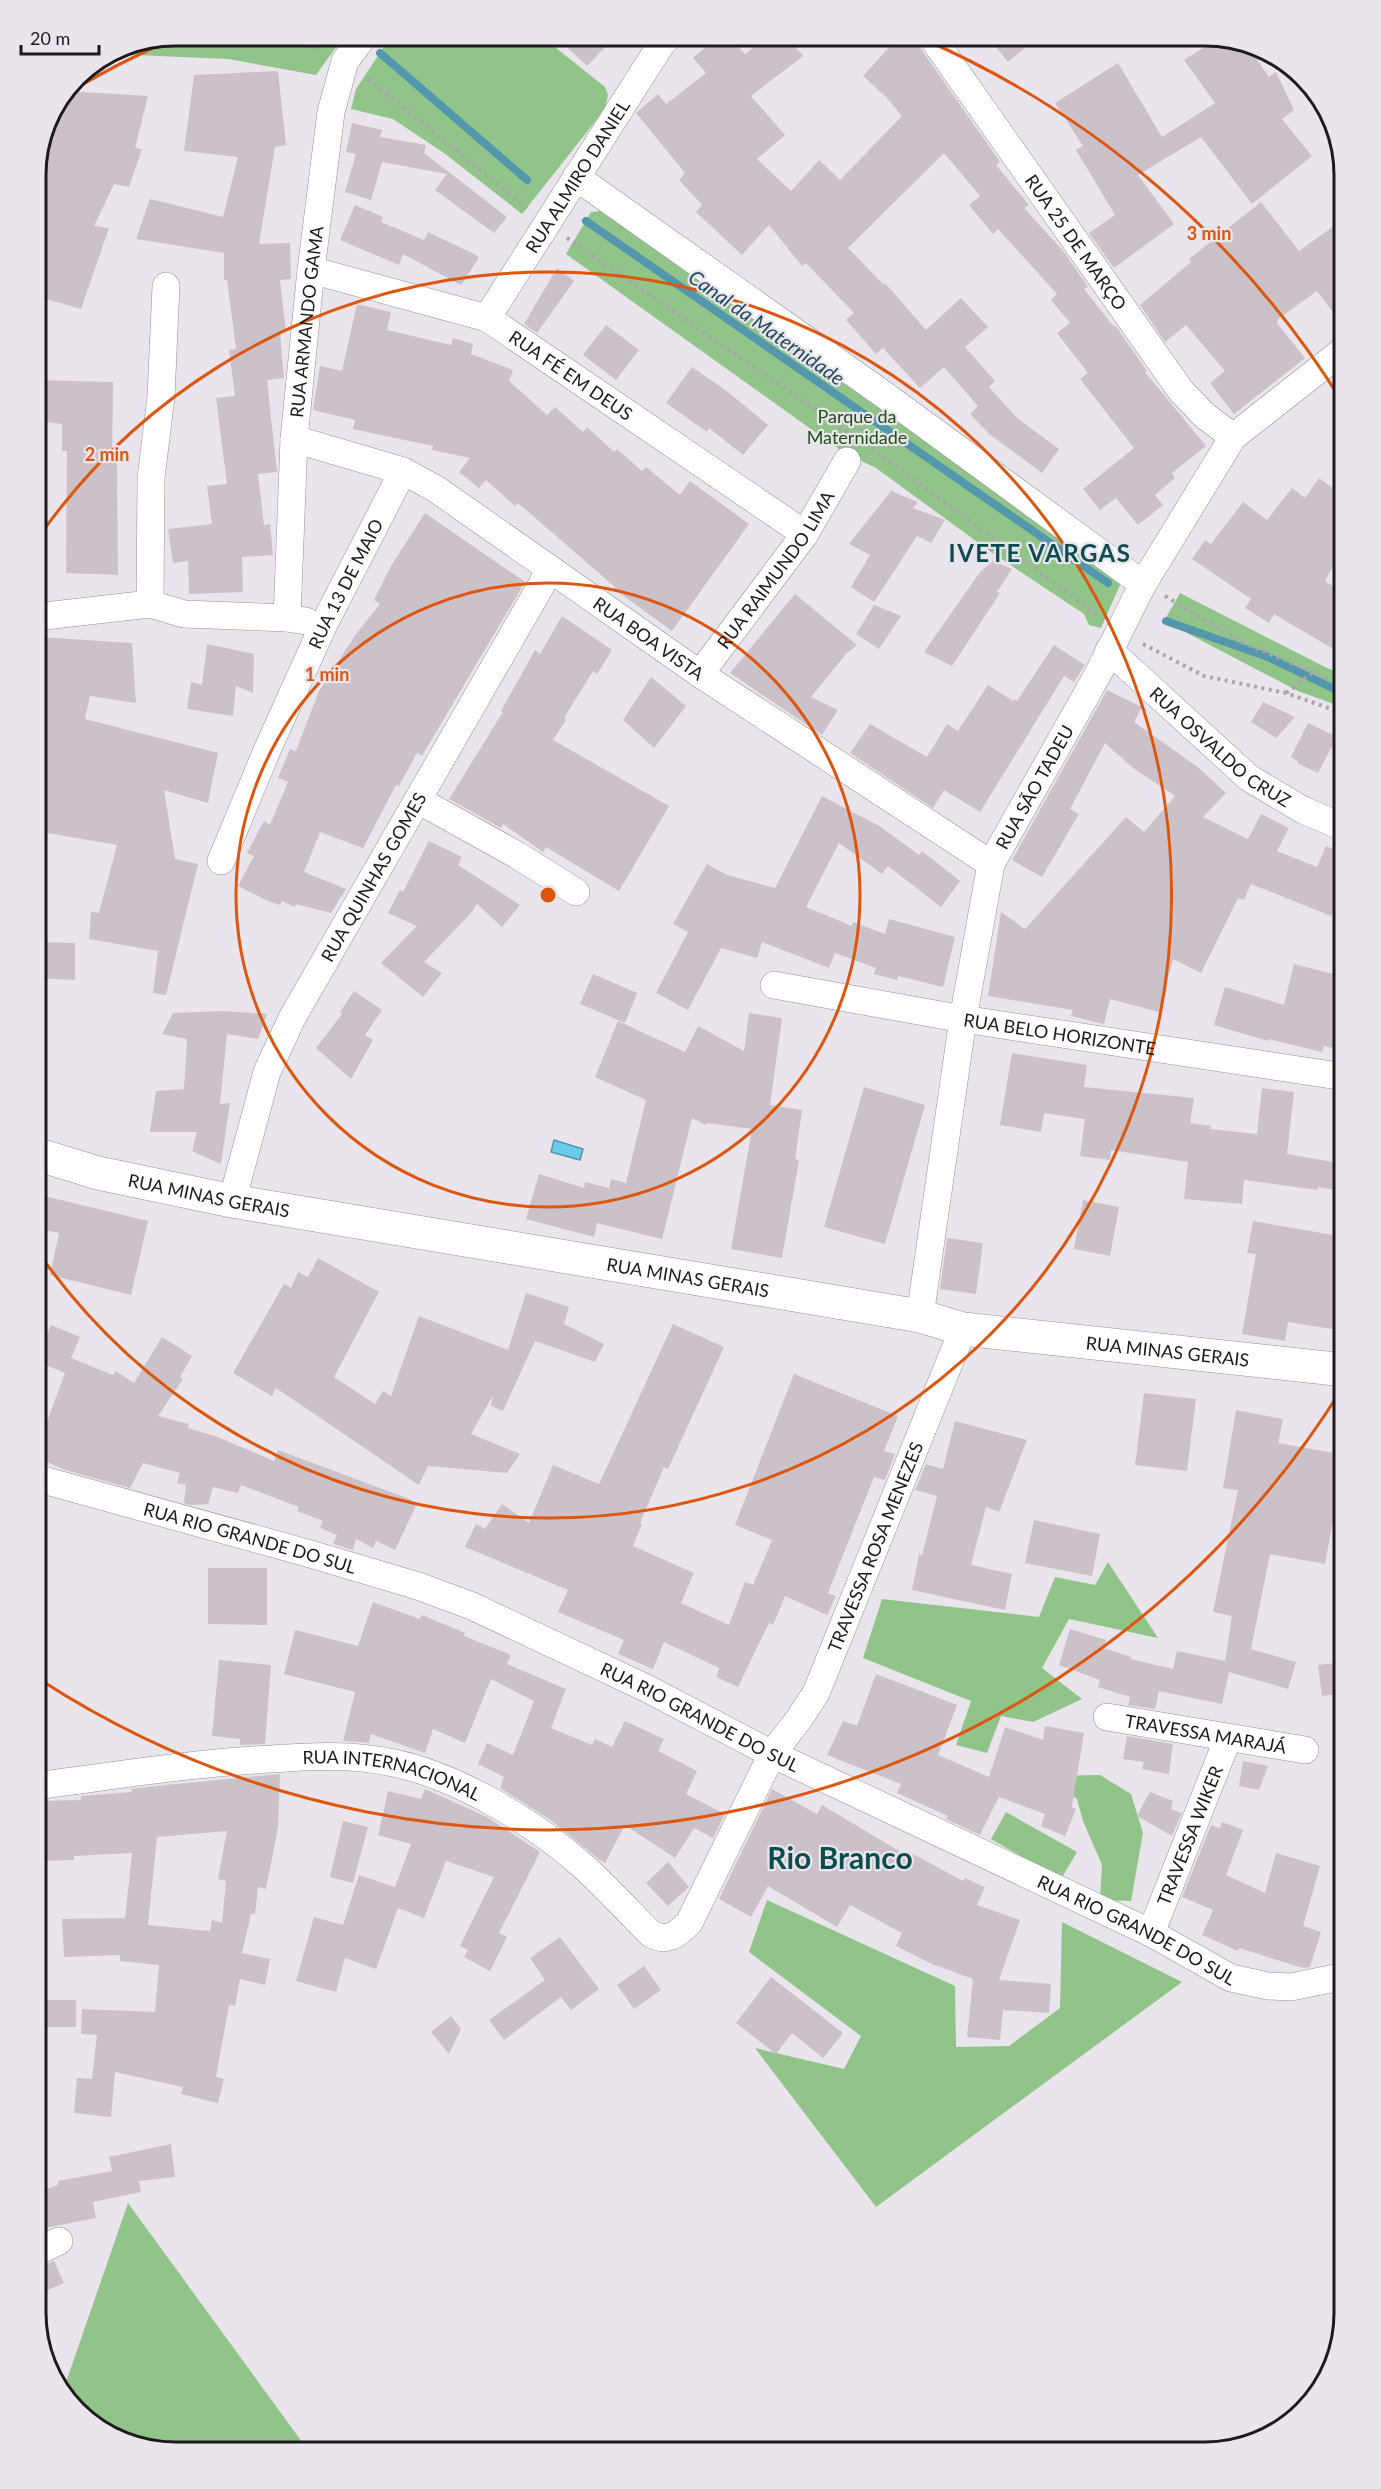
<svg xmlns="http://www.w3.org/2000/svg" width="1381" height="2489" viewBox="0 0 1381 2489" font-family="Lato,sans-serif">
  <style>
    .green { fill: #90c489 }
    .water { fill: #6acceb; stroke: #5397ad; stroke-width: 1.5 }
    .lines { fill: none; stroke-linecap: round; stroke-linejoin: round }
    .stream { stroke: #5397ad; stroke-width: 8 }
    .building { fill: #cbc2c9; fill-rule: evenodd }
    .street-casing { stroke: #959098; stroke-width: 28 }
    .secondary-casing { stroke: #959098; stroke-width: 34 }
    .path { stroke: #aaa5ac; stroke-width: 4; stroke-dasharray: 3 4.5; stroke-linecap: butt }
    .street { stroke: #fff; stroke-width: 27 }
    .secondary { stroke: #fff; stroke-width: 33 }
    .ring { fill: none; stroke: #de560d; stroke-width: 3 }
    .labels { text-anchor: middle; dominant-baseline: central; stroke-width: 4.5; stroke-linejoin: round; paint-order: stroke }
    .street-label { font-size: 18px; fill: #1c1a1d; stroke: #eae4ed }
    .park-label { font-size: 18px; fill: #1d5116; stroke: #eae4ed }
    .water-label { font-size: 20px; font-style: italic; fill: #1f4a58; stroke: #eae4ed }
    .district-label { font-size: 24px; font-weight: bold; letter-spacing: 1.5px; fill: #0c4c4f; stroke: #eae4ed }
    .town-label { font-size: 30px; font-weight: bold; fill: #0c4c4f; stroke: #eae4ed }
    .rim { fill: none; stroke: #1c1a1d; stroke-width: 3 }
    .centre { fill: #de560d; stroke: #eae4ed; stroke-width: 3 }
    .ring-label { font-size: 18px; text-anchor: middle; font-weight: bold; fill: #de560d; stroke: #eae4ed; stroke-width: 4.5; stroke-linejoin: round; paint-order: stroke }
  </style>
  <rect width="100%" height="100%" fill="#eae4ed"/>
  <g class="green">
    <path d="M175 36H344L316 75 228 59 112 54 122 46Z"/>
    <path d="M391 36H541L605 87 608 95 605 109 522 214 444 153 393 119 351 109 356 89Z"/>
    <path d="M601 211 1117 577 1120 585 1101 628 1089 625 1084 614 991 552 876 468 843 452 566 254 591 212Z"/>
    <path d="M1180 593 1327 668 1345 675V708L1298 691 1164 621Z"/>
    <path d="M1108 1562 1158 1638 1069 1619 1042 1668 1082 1699 1033 1722 1001 1716 987 1753 956 1745 971 1701 863 1658 882 1599 1039 1617 1055 1577 1095 1585Z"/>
    <path d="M1100 1775 1131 1794 1143 1833 1131 1901 1100 1900 1102 1865 1083 1821 1077 1799 1047 1776Z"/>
    <path d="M1006 1812 1077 1852 1061 1879 991 1839Z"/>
    <path d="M767 1900 955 1986 956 2047 1009 2046 1060 2008 1062 1922 1182 1982 876 2207 755 2048 844 2069 861 2036 749 1952Z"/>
    <path d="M128 2203 310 2453H167L98 2429 64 2388Z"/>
  </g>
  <path class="water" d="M554 1140 583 1149 580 1160 551 1152Z"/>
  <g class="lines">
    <g class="stream">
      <path d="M380 53 527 180"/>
      <path d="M586 221 1108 583"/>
      <path d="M1166 621 1268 657 1345 694"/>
    </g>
  </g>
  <g class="building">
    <path d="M555 36H616L587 66Z"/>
    <path d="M718 36H729L745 54 768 36H787L803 56 751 96 785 135 757 159 791 191 819 160 840 180 902 116 886 97 863 76 899 36H908L919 46 1000 162 996 165 1029 205 1024 208 1064 252 1088 287 1084 289 1114 327 1115 325 1147 371 1145 372 1206 446 1172 473 1175 478 1155 495 1163 505 1138 525 1116 498 1100 510 1083 489 1134 448 1080 379 1088 373 1057 333 1070 323 1051 300 1057 294 998 229 993 234 969 205 980 196 944 153 848 248 884 285 885 283 926 330 961 298 988 327 965 347 995 381 989 387 1017 418 1059 449 1042 473 989 434 970 414 978 406 944 367 920 388 883 348 876 354 846 320 854 313 806 263 802 266 769 225 742 255 696 212 702 205 679 180 685 173 636 113 658 94 666 104 706 73 693 58Z"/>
    <path d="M987 36H1039L1008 62Z"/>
    <path d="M1219 38 1249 48 1269 77 1276 72 1294 110 1282 119 1312 156 1252 204 1201 137 1138 175 1174 224 1114 268 1089 233 1115 215 1076 150 1083 146 1055 103 1118 63 1162 137 1215 103 1184 60Z"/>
    <path d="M278 71 286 145 275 147 259 244 290 243 291 279 280 280 286 332 280 333 284 378 267 380 277 472 258 474 264 525 270 524 273 555 242 557 243 592 189 594 188 561 173 563 168 529 212 524 207 486 227 484 216 398 235 396 229 350 236 349 227 280H224V253L136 239 150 199 223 217 238 157 184 151 194 75Z"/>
    <path d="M67 91 148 96 135 148 142 149 129 187 114 184 94 226 109 228 81 309 36 296V167L47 122Z"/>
    <path d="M352 123 382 130 380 137 426 145 424 153 507 217 494 233 435 190 447 174 382 162 371 200 345 192 356 154 346 152Z"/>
    <path d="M1261 202 1299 251 1345 218V328L1317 291 1278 319 1277 323 1305 358 1234 414 1210 383 1225 371 1186 325 1165 342 1140 305 1191 262 1189 259Z"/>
    <path d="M355 205 383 217 381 222 424 240 428 232 478 256V259L461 285 403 254 399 265 340 240Z"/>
    <path d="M557 268 574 281 537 333 524 324Z"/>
    <path d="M357 304 391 312 387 330 451 345 453 338 473 344 471 354 513 370 509 381 547 415 555 407 583 432 587 427 614 452 617 449 642 471 646 467 680 495 690 481 749 524 672 631 614 589 615 587 518 503 515 506 486 480 479 488 459 472 470 458 432 450 433 446 353 429 355 420 313 410 320 366 342 371Z"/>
    <path d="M606 325 639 350 616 380 583 355Z"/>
    <path d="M692 367 728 392 768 425 743 455 709 428 707 432 666 403Z"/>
    <path d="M36 380 113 382 112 461H117L118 575 66 573 67 451H62V424L36 421Z"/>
    <path d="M1319 478 1345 497V544L1325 581 1345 594V656L1274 614 1269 623 1245 608 1251 599 1192 559 1205 540 1211 544 1243 502 1267 520 1292 488 1305 498Z"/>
    <path d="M891 491 918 502 913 508 945 520 931 543 917 536 874 602 851 587 870 555 849 544Z"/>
    <path d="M425 513 525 582 422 756 417 753 399 786 396 785 363 848 320 832 304 872 346 889 331 913 296 904 295 907 282 901 280 905 266 900 238 886 254 856 247 853 264 821 270 825 288 782 278 778 290 749 296 751 319 691 356 634 380 604 374 600 391 566Z"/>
    <path d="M993 561 1012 569 997 592 1000 593 952 666 924 652 980 572Z"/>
    <path d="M795 594 857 645 846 654 811 697 838 710 822 735 730 673Z"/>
    <path d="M874 605 901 616 879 649 856 634Z"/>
    <path d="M562 616 612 650 597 674 593 671 564 718 566 720 553 740 669 806 619 891 546 847 543 852 503 824 501 828 449 799 503 712 501 711 535 650 540 654Z"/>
    <path d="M40 637 132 643 136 703 90 696 85 719 218 753 208 803 164 790 175 859 198 864 166 995 153 993 158 951 89 939 91 912 99 913 117 845 36 831V710H38Z"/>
    <path d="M207 644 254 654 253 693 236 686 233 716 187 709 191 682 202 685Z"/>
    <path d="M1054 645 1085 665 1074 682 1064 676 980 812 944 790 933 808 850 753 870 724 927 757 947 724 958 731 988 685 1013 701 1014 699 1017 701Z"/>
    <path d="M651 677 686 706 654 748 623 720Z"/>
    <path d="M1107 690 1142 707 1134 722 1199 768 1226 793 1203 817 1248 839 1261 814 1289 828 1277 851 1317 867 1326 846 1345 854V880L1331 916 1251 884 1244 900 1238 898 1201 973 1173 959 1159 1012 1110 999 1104 1024 1071 1016 1073 1010 988 996 1001 912 1025 929 1126 817 1144 832 1175 796 1133 768 1105 743 1070 809 1079 814 1042 877 1012 860Z"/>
    <path d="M1263 702 1295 717 1276 738 1251 722Z"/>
    <path d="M1308 723 1337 737 1318 773 1297 763 1298 761 1291 757Z"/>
    <path d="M822 796 881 827 919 855 922 851 960 881 941 907 888 866 882 874 839 843 806 907 852 926 853 922 885 934 889 919 955 937 943 987 898 976 897 980 874 974 876 968 835 953 829 968 762 942 757 958 721 948 688 1010 656 993 688 932 673 924 707 864 727 875 775 888Z"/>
    <path d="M429 841 462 857 458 865 520 905 502 927 477 904 471 913 424 962 442 973 423 997 381 963 417 926 388 913 400 890 403 892Z"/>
    <path d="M36 942 75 943V980L36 978Z"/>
    <path d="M1294 964 1341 976 1340 979 1345 980V1051L1324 1046 1322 1052 1269 1039 1268 1041 1214 1025 1225 987 1284 1005Z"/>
    <path d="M593 974 637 993 625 1023 580 1004Z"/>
    <path d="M354 991 382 1010 365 1035 373 1040 351 1079 316 1048 342 1014 340 1012Z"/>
    <path d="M224 1011 267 1014 258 1039 227 1034 220 1104 230 1103 221 1164 192 1151 197 1132H150L156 1091 184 1089 187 1039 162 1034 173 1013Z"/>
    <path d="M749 1013 782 1018 770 1105 802 1110 795 1159 799 1160 782 1258 731 1249 752 1129 707 1123 706 1125 692 1118 662 1239 597 1223 594 1237 526 1219 539 1174 584 1188 585 1182 609 1188 611 1179 626 1183 646 1100 595 1077 618 1021 685 1052 698 1026 744 1051Z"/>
    <path d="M1012 1053 1087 1065 1084 1087 1194 1098 1190 1123 1211 1126 1210 1129 1257 1134 1262 1088 1294 1092 1287 1154 1345 1164V1192L1318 1187 1317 1190 1244 1180 1242 1204 1184 1199 1188 1162 1111 1150 1110 1160 1080 1156 1085 1119 1044 1113 1041 1132 1000 1125Z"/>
    <path d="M864 1087 925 1105 885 1244 824 1227Z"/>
    <path d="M36 1194 148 1221 131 1295 50 1275 59 1233 36 1228Z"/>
    <path d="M1083 1200 1119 1207 1110 1256 1074 1249Z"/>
    <path d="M1253 1221 1339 1236 1335 1265 1345 1266V1331L1288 1322 1285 1341 1242 1334 1256 1254 1247 1253Z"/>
    <path d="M947 1238 983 1243 976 1294 940 1289Z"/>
    <path d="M318 1258 379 1292 334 1377 375 1404 383 1391 391 1396 419 1316 508 1350 526 1293 569 1307 564 1324 604 1344 595 1362 535 1341 503 1411 491 1406 493 1395 471 1434 520 1454 507 1473 428 1466 419 1485 276 1388 272 1396 233 1373 284 1284 291 1288 298 1272 308 1277Z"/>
    <path d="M673 1324 724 1347 668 1469 664 1467 640 1523 642 1524 633 1546 694 1573 681 1603 729 1625 745 1582 753 1585 772 1540 735 1525 794 1374 898 1416 884 1451 895 1454 885 1480 874 1477 828 1593 836 1596 827 1615 785 1596 773 1625 769 1623 738 1687 716 1677 719 1668 664 1642 653 1669 618 1654 624 1640 558 1612 568 1590 465 1547 476 1524 485 1529 502 1504 529 1523 553 1465 599 1484Z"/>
    <path d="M51 1325 80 1337 71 1358 113 1375 116 1371 134 1383 162 1337 192 1356 180 1377 183 1379 158 1416 189 1424 188 1428 215 1436 274 1461 278 1450 412 1500 410 1503 416 1506 395 1550 376 1541 373 1548 356 1539 353 1550 333 1544 337 1535 320 1528 323 1521 297 1511 299 1507 241 1485 238 1493 213 1487 208 1504 191 1505 184 1503 186 1485 177 1483 180 1473 143 1463 130 1488 65 1470 36 1457V1451L65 1373 37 1361Z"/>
    <path d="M1144 1393 1196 1399 1187 1471 1135 1465Z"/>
    <path d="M1236 1410 1283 1419 1278 1443 1345 1455 1325 1564 1270 1554 1251 1649 1296 1662 1288 1689 1229 1672 1222 1704 1159 1691 1155 1709 1128 1705 1130 1697 1098 1687 1100 1680 1059 1665 1070 1629 1106 1640 1103 1648 1131 1657 1130 1659 1173 1669 1177 1651 1225 1661 1232 1616 1213 1612 1238 1490 1223 1488Z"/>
    <path d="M955 1421 1027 1440 999 1512 986 1507 971 1565 1012 1574 1005 1610 912 1590 919 1554 922 1555 937 1496 915 1490 926 1464 943 1469Z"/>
    <path d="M1034 1520 1100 1534 1092 1576 1025 1563Z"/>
    <path d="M208 1568H267V1625L208 1624Z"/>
    <path d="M373 1602 420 1619 422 1615 465 1633 464 1636 511 1655 507 1664 566 1689 551 1728 592 1745 595 1739 612 1747 625 1721 664 1739 658 1751 697 1771 686 1794 725 1814 713 1838 694 1828 675 1858 625 1825 605 1863 601 1861 552 1821 500 1788 504 1777 478 1764 487 1743 513 1755 534 1701 491 1679 465 1743 433 1729 425 1753 371 1734 369 1743 343 1741 355 1692 284 1674 295 1630 358 1646Z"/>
    <path d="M219 1660 271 1665 265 1744 240 1745V1739L212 1736Z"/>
    <path d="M1345 1662V1693L1322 1696 1318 1665Z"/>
    <path d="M876 1674 957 1705 938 1755 989 1777 1005 1727 1043 1740 1045 1726 1084 1733 1072 1807 1076 1809 1065 1836 1041 1826 1045 1814 999 1797 980 1835 946 1819 948 1816 897 1793 901 1784 827 1755 843 1721 857 1726Z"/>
    <path d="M1127 1736 1173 1744 1169 1774 1142 1769 1144 1762 1123 1759Z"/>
    <path d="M1243 1761 1268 1766 1259 1790 1239 1786Z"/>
    <path d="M280 1774 278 1828 266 1889 258 1887 255 1914H251L242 1953 270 1959 265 1985 240 1979 235 2006 229 2005 216 2077 224 2079 218 2103 181 2094 183 2087 115 2072 111 2117 74 2113 77 2078 92 2079 97 2035 81 2034 82 2009 155 2012 159 1965 120 1961V1955L64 1957 62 1919 125 1918 132 1853 74 1856V1860L44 1861 42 1801 81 1800V1796L132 1792 131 1789 155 1786ZM227 1831 218 1879 226 1881 222 1923 212 1920 210 1931 148 1925 157 1837Z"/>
    <path d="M425 1789 487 1817 540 1852 499 1933 507 1937 490 1971 464 1957 468 1950 460 1946 494 1877 446 1861 424 1918 398 1908 376 1969 345 1958 336 1992 296 1981 314 1917 343 1925 359 1875 395 1887 411 1844 378 1835 388 1791 421 1799Z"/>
    <path d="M772 1789 817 1814 822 1805 911 1858 913 1854 963 1881 965 1878 985 1887 977 1905 1020 1920 999 1980 1051 1984 1049 2013 1003 2010 1000 2040 967 2037 973 1979 930 1963 896 1946 902 1933 850 1905 837 1927 768 1886 751 1917 719 1899Z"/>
    <path d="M1150 1792 1173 1801 1171 1809 1182 1813 1172 1836 1137 1816Z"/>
    <path d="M343 1821 368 1827 353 1883 330 1877Z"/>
    <path d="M1222 1822 1243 1830 1226 1875 1265 1893 1276 1853 1320 1866 1303 1926 1321 1932 1310 1967 1303 1968 1239 1948 1238 1951 1202 1935 1213 1910 1182 1897 1211 1825 1220 1828Z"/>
    <path d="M668 1862 689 1887 668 1906 646 1883Z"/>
    <path d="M560 1937 599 1989 571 2010 561 1997 504 2040 489 2020 545 1980 530 1958Z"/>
    <path d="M644 1966 661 1990 634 2009 617 1985Z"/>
    <path d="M771 1977 843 2033 823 2058 792 2033 776 2054 736 2023Z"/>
    <rect x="36" y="2000" width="40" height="27"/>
    <path d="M451 2016 461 2029 449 2054 431 2032Z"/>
    <path d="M171 2144 175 2177 139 2181 141 2192 93 2202 96 2218 40 2229 41 2232 36 2235V2193L58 2185V2181L112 2171 109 2157Z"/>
    <path d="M54 2261 64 2283 36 2295V2268Z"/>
  </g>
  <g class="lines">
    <g class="street-casing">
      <g id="street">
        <path id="s1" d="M931 36 1181 391 1204 415 1233 437"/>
        <path d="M576 177 883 394 1143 584"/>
        <path id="s2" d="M311 270 487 318 805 534"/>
        <path id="s3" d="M487 318 662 43 670 36"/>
        <path id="s4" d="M294 439 403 471 436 489 700 674 991 864"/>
        <path d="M150 604 151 478 161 397 166 286"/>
        <path d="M36 617 150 604 184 614 287 618 306 621"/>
        <path id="s5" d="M287 618 294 439 311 270 331 112 345 61 364 36"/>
        <path id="s6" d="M1109 650 1249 778 1303 810 1345 828"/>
        <path id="s7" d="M700 674 805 534 847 461"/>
        <path d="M418 800 517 855 576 892"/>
        <path id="s8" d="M221 861 268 748 324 624 403 471"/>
        <path id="s9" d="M774 985 963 1019 1345 1077"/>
        <path id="s10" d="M232 1201 267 1072 292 1018 550 570"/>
        <path id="s11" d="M920 1316 963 1019 991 864 1098 674 1143 584 1233 437 1345 349"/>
        <path id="s12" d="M36 1478 307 1553 418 1586 472 1606 646 1688 772 1754 1151 1933 1231 1978 1268 1986 1291 1987 1345 1976"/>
        <path id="s13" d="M1107 1717 1305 1750"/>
        <path id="s14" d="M36 1786C114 1776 192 1763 271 1759 312 1756 353 1754 394 1763 459 1777 534 1822 584 1867 607 1888 629 1912 651 1934 668 1943 677 1934 689 1923L772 1754 799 1719 816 1693 963 1329"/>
        <path id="s15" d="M1151 1933 1228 1738"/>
        <path d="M36 2252 59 2241"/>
      </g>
    </g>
    <g class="secondary-casing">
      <g id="secondary">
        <path id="s16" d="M36 1154 98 1173 232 1201 920 1316 963 1329 1345 1370"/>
      </g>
    </g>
    <g class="path">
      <path d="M278 36 321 50"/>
      <path d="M368 79 527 208"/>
      <path d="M567 238 852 435"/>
      <path d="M857 437 870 415"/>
      <path d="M871 448 1099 616"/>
      <path d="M1165 596 1239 641 1313 672 1345 688"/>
      <path d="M1143 644 1204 676 1286 693 1345 714"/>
      <path d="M1286 693 1313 672"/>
    </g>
    <use href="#street" class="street"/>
    <use href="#secondary" class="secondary"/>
  </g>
  <g class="ring">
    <circle cx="548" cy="895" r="312"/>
    <path d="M38 538A623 623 0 1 1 38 1252"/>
    <path d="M1341 1390A935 935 0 0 1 39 1679M66 94A935 935 0 0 1 175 38M921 38A935 935 0 0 1 1341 400"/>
  </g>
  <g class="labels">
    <g class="street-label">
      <text stroke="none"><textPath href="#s3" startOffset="168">RUA ALMIRO DANIEL</textPath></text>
      <text stroke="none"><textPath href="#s1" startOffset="252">RUA 25 DE MARÇO</textPath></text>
      <text stroke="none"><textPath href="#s5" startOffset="297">RUA ARMANDO GAMA</textPath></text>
      <text stroke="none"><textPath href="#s2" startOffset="284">RUA FÉ EM DEUS</textPath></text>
      <text stroke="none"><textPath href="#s7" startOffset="129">RUA RAIMUNDO LIMA</textPath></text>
      <text stroke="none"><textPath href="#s8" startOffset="304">RUA 13 DE MAIO</textPath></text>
      <text stroke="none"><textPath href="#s4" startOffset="411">RUA BOA VISTA</textPath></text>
      <text stroke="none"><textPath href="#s6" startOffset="148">RUA OSVALDO CRUZ</textPath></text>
      <text stroke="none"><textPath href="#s11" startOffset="546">RUA SÃO TADEU</textPath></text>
      <text stroke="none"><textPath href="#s10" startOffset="356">RUA QUINHAS GOMES</textPath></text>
      <text stroke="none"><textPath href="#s9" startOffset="290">RUA BELO HORIZONTE</textPath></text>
      <text stroke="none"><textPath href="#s16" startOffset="178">RUA MINAS GERAIS</textPath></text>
      <text stroke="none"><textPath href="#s16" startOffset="664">RUA MINAS GERAIS</textPath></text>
      <text stroke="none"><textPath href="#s16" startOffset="1150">RUA MINAS GERAIS</textPath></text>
      <text stroke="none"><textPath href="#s12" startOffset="222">RUA RIO GRANDE DO SUL</textPath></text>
      <text stroke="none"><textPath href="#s14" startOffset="1138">TRAVESSA ROSA MENEZES</textPath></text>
      <text stroke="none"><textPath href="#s12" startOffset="708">RUA RIO GRANDE DO SUL</textPath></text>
      <text stroke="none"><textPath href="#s13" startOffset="100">TRAVESSA MARAJÁ</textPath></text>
      <text stroke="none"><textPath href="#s14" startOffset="360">RUA INTERNACIONAL</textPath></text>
      <text stroke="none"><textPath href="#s15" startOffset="105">TRAVESSA WIKER</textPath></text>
      <text stroke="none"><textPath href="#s12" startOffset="1194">RUA RIO GRANDE DO SUL</textPath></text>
    </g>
    <g class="park-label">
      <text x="857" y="416">Parque da<tspan x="857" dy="21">Maternidade</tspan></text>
    </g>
    <g class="water-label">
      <text transform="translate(767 327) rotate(35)">Canal da Maternidade</text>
    </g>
    <g class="district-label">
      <text x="1040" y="552">IVETE VARGAS</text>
    </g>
    <g class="town-label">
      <text x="840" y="1857">Rio Branco</text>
    </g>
  </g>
  <path d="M0 0H1381V2489H0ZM175 46H1205A129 129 0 0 1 1334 175V2313A129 129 0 0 1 1205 2442H175A129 129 0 0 1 46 2313V175A129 129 0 0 1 175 46Z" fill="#eae4ed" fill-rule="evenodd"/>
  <path class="rim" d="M175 46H1205A129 129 0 0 1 1334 175V2313A129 129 0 0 1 1205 2442H175A129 129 0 0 1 46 2313V175A129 129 0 0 1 175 46Z"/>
  <circle cx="548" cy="895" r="9" class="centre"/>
  <g class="ring-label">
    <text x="1209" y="240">3 min</text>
    <text x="107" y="461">2 min</text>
    <text x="327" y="681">1 min</text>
  </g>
  <path d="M21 45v9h78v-9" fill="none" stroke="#1c1a1d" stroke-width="3"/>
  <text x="30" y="45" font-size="18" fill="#1c1a1d" stroke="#eae4ed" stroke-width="4.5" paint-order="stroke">20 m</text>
</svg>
